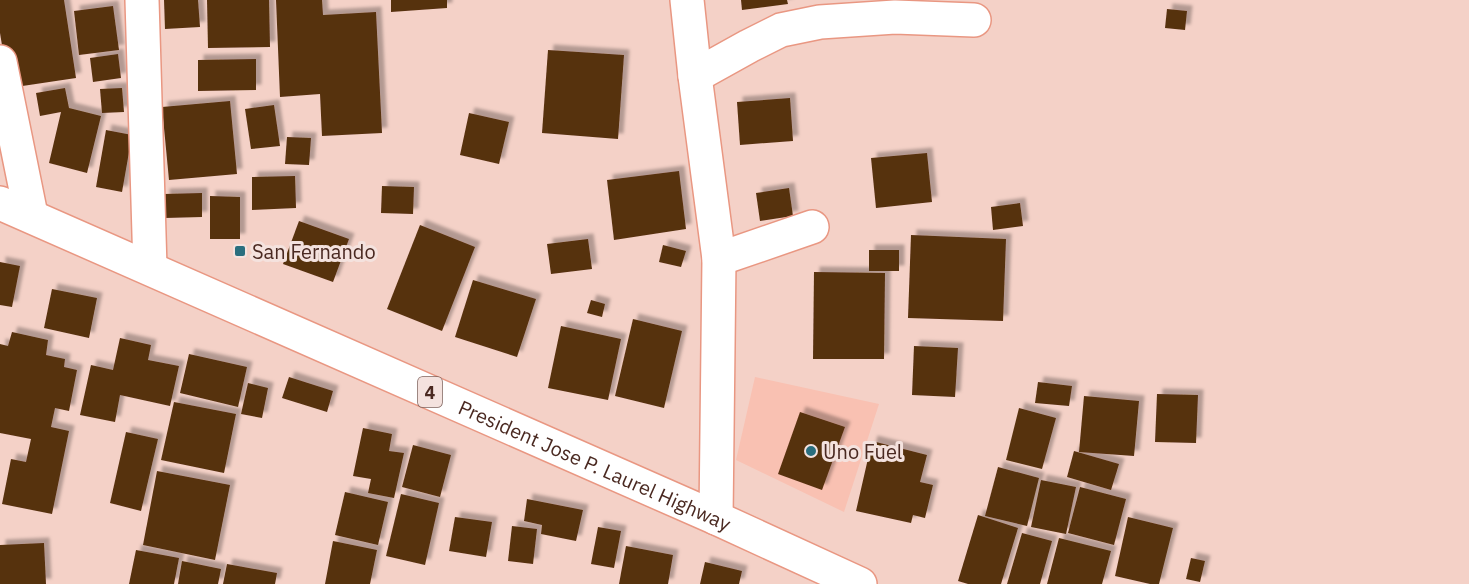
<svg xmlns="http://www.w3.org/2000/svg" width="1469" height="584" viewBox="0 0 1469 584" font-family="'IBM Plex Sans',sans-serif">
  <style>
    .built { fill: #f9c1b2 }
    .building { fill: #573011; filter: url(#shadow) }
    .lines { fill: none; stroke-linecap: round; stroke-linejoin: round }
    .minor-casing { stroke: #e99782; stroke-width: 36 }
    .highway-casing { stroke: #e99782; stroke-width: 36 }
    .minor { stroke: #fff; stroke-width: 33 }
    .highway { stroke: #fff; stroke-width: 33 }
    .poi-dot { fill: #2a6e7e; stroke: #f4e2de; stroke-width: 2 }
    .labels { text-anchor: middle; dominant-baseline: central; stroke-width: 6; stroke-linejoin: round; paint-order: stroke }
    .shield { fill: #f4e2de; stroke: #7d605a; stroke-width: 1.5 }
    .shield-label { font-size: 18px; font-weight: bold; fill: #4a2921 }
    .poi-label { font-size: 20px; fill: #4a2921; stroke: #f4e2de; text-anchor: start }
    .street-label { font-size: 20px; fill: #4a2921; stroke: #f4e2de }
  </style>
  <defs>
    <filter id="shadow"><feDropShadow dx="5.5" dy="-5.5" stdDeviation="1.5" flood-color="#0004"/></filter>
  </defs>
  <rect width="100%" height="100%" fill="#f4d1c7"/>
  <path class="built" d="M755 377 879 404 844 512 736 460Z"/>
  <g class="building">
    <path d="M0 0H64L76 78 9 88 0 33Z"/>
    <path d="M164 0H198L200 27 165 29Z"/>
    <path d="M207 0H269L270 47 208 48Z"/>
    <path d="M276 0H322L323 15 376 12 382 133 322 136 320 94 280 97Z"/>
    <path d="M391 0H447V8L391 12Z"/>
    <path d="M741 0H787L788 4 742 10Z"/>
    <path d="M113 6 119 50 79 55 74 11Z"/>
    <path d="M1167 9 1187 11 1185 30 1165 28Z"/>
    <path d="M548 50 624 55 618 139 542 133Z"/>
    <path d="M118 54 121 78 93 82 90 58Z"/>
    <path d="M256 59V90L198 91V60Z"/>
    <path d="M65 88 69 108 101 116 87 173 49 163 61 112 40 116 36 93Z"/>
    <path d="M122 88 124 112 102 113 100 89Z"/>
    <path d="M790 98 793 141 740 145 737 102Z"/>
    <path d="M230 101 237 174 169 180 162 107Z"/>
    <path d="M274 105 280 146 251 149 245 109Z"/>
    <path d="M469 113 509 122 499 164 460 155Z"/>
    <path d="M106 130 132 135 122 192 96 187Z"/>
    <path d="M287 137 311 138 309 165 285 164Z"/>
    <path d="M927 153 932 202 876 208 871 158Z"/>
    <path d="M679 171 686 229 614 240 607 180Z"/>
    <path d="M295 176 296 208 252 210V177Z"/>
    <path d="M382 186 414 187 413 214 381 213Z"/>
    <path d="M789 188 793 216 760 221 756 193Z"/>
    <path d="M202 193V217L165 218 164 194Z"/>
    <path d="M210 196 240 197V239H210Z"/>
    <path d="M1020 203 1023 226 993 230 991 207Z"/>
    <path d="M299 221 349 239 333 282 283 264Z"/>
    <path d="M420 225 475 247 442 331 387 309Z"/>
    <path d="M911 235 1006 239 1003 321 908 318Z"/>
    <path d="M588 239 592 269 551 274 547 244Z"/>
    <path d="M663 245 686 251 681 267 659 262Z"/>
    <rect x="869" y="250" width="30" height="21"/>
    <path d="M0 262 20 266 12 307 0 305Z"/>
    <path d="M814 272 885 273 884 359H813Z"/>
    <path d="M473 280 536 299 517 357 455 337Z"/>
    <path d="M52 289 97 298 89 338 44 328Z"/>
    <path d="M591 300 605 304 602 317 587 313Z"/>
    <path d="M633 319 682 331 664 408 615 396Z"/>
    <path d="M561 326 621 339 608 400 548 388Z"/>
    <path d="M12 332 48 340 46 355 65 359 64 367 77 370 69 411 55 408 51 427 69 431 52 514 2 504 11 459 26 462 31 439 0 433V344L8 346Z"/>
    <path d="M120 338 151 345 148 360 179 366 170 406 120 395 115 422 80 415 91 365 113 370Z"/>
    <path d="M914 346 958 348 955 397 912 395Z"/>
    <path d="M189 354 247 367 238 407 180 393Z"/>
    <path d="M289 377 333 391 327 412 282 398Z"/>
    <path d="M1038 382 1072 386 1069 406 1035 403Z"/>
    <path d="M248 383 268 388 262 418 241 414Z"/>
    <path d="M1157 394 1198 395 1196 443 1155 442Z"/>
    <path d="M1084 396 1139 401 1134 456 1079 452Z"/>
    <path d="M174 402 236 414 224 473 161 460Z"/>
    <path d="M1019 408 1056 418 1042 469 1006 460Z"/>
    <path d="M800 412 845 427 822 490 778 474Z"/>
    <path d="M363 428 392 434 389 451 404 453 394 498 368 493 371 479 353 476Z"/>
    <path d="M126 432 158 439 141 511 110 503Z"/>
    <path d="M872 441 927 455 920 482 933 485 925 518 913 515 911 523 856 511Z"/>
    <path d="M413 445 451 455 440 497 402 487Z"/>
    <path d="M1074 451 1119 464 1111 490 1067 477Z"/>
    <path d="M998 467 1039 478 1027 526 985 516Z"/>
    <path d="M157 471 230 485 215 560 143 545Z"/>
    <path d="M1041 480 1076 487 1066 534 1031 527Z"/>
    <path d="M1080 487 1126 499 1114 545 1068 533Z"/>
    <path d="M345 492 388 502 378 545 335 535Z"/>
    <path d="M401 494 439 503 425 565 386 556Z"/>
    <path d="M527 499 583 510 576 541 541 534 542 525 524 521Z"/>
    <path d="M978 515 1018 528 1001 584H968L958 581Z"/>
    <path d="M455 517 492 522 486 557 449 551Z"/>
    <path d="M1128 517 1173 528 1159 584H1150L1115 576Z"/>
    <path d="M512 526 537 529 533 564 508 561Z"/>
    <path d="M598 527 621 531 614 568 591 564Z"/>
    <path d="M1022 533 1052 541 1040 584H1007Z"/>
    <path d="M1059 538 1111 551 1102 584H1047Z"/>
    <path d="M333 541 377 550 370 584H325Z"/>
    <path d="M44 543 46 584H0V545Z"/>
    <path d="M626 546 673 555 668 584H619Z"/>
    <path d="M136 550 179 558 174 584H129Z"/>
    <path d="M1191 558 1205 561 1200 582 1186 579Z"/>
    <path d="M182 561 221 569 218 584H178Z"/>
    <path d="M705 562 742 571 739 584H700Z"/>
    <path d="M227 564 277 573 275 584H223Z"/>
  </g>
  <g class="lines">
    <g class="minor-casing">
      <g id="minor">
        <path d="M142 0 150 268"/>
        <path d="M687 0 695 76 719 259 716 518"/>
        <path d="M0 62 31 215"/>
        <path d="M695 76 749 46 781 30 820 22 895 17 974 20"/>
        <path d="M719 259 812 227"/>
      </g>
    </g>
    <g class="highway-casing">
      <g id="highway">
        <path id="s1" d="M0 203 716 518 860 584"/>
      </g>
    </g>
    <use href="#minor" class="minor"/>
    <use href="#highway" class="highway"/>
  </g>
  <g class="poi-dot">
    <rect x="234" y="245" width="12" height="12" rx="3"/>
    <circle cx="811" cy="451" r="6"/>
  </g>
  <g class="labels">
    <rect class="shield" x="418" y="377" width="24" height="30" rx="4.5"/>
    <g class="shield-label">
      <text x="430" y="392">4</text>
    </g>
    <g class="poi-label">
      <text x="252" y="251">San Fernando</text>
      <text x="823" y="451">Uno Fuel</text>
    </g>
    <g class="street-label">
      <text stroke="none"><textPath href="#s1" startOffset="650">President Jose P. Laurel Highway</textPath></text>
    </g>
  </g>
</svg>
